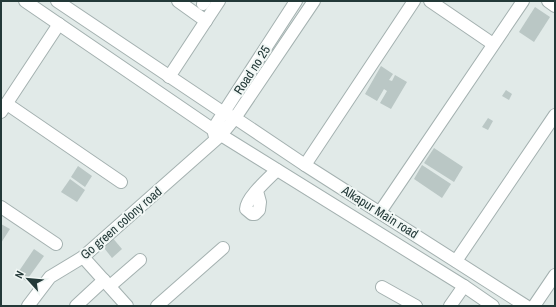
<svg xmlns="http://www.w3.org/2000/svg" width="556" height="307" viewBox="0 0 556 307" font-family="'Archivo Narrow',sans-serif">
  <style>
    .building { fill: #bac7c5 }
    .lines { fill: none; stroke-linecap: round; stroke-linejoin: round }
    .minor-casing { stroke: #a4b1b0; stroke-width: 14 }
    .minor { stroke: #fff; stroke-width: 12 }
    .labels { text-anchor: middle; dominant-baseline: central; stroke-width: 4; stroke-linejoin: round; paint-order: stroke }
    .street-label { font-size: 13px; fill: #233938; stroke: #f1f7f5 }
  </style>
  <rect width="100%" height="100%" fill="#e1eae8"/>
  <g class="building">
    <path d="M535 7 550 17 534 42 519 32Z"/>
    <path d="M381 66 393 74 389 80 392 81 395 75 407 82 391 109 380 103 387 91 384 89 377 101 365 94Z"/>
    <path d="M506 90 512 94 509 100 502 96Z"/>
    <path d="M488 118 493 121 488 130 482 127Z"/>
    <path d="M434 148 463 167 454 182 424 163Z"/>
    <path d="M422 165 451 184 442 198 414 179Z"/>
    <path d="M78 166 92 176 85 187 71 177Z"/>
    <path d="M70 179 85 190 77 202 61 192Z"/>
    <path d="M1 224 10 229 1 243Z"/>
    <path d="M111 236 122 249 112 258 101 244Z"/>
    <path d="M34 249 44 256 26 281 17 274Z"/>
  </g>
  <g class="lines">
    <g class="minor-casing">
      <g id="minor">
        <path d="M25 1 221 135 464 286 493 306"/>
        <path d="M57 1 224 113 235 118 305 165 526 306"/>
        <path d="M178 1 206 21"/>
        <path d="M430 1 493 44"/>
        <path d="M548 1 555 6"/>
        <path d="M203 4 205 1"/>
        <path d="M169 77 219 1"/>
        <path d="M7 104 121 182"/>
        <path d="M1 112 59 24"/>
        <path d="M215 137 213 129 296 1"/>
        <path d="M305 165 414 1"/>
        <path d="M257 191 260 202 259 210 255 214H252L246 209C246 198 269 178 277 170"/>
        <path d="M1 207 56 244"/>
        <path d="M380 212 523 1"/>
        <path d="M83 257 127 306"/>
        <path d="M456 261 555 115"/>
        <path d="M110 286 140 260"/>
        <path d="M382 287 416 306"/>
        <path d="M28 306 50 277 83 257 221 135 235 118 314 1"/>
        <path d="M76 306 104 280"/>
        <path d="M157 306 223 248"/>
        <path d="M450 306 464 286"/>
        <path d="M534 306 555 275"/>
      </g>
    </g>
    <use href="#minor" class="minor"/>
  </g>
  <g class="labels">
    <g class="street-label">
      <text transform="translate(252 70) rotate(-57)">Road no 25</text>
      <text transform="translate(380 212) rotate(32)">Alkapur Main road</text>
      <text transform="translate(121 223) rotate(-41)">Go green colony road</text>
    </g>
  </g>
  <rect width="556" height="307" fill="none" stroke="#233938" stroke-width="4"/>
  <g transform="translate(28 279) rotate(297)" stroke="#f1f7f5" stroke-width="3" paint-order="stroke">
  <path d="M0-3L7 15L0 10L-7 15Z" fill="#233938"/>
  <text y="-6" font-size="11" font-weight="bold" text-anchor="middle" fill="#233938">N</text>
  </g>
</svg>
